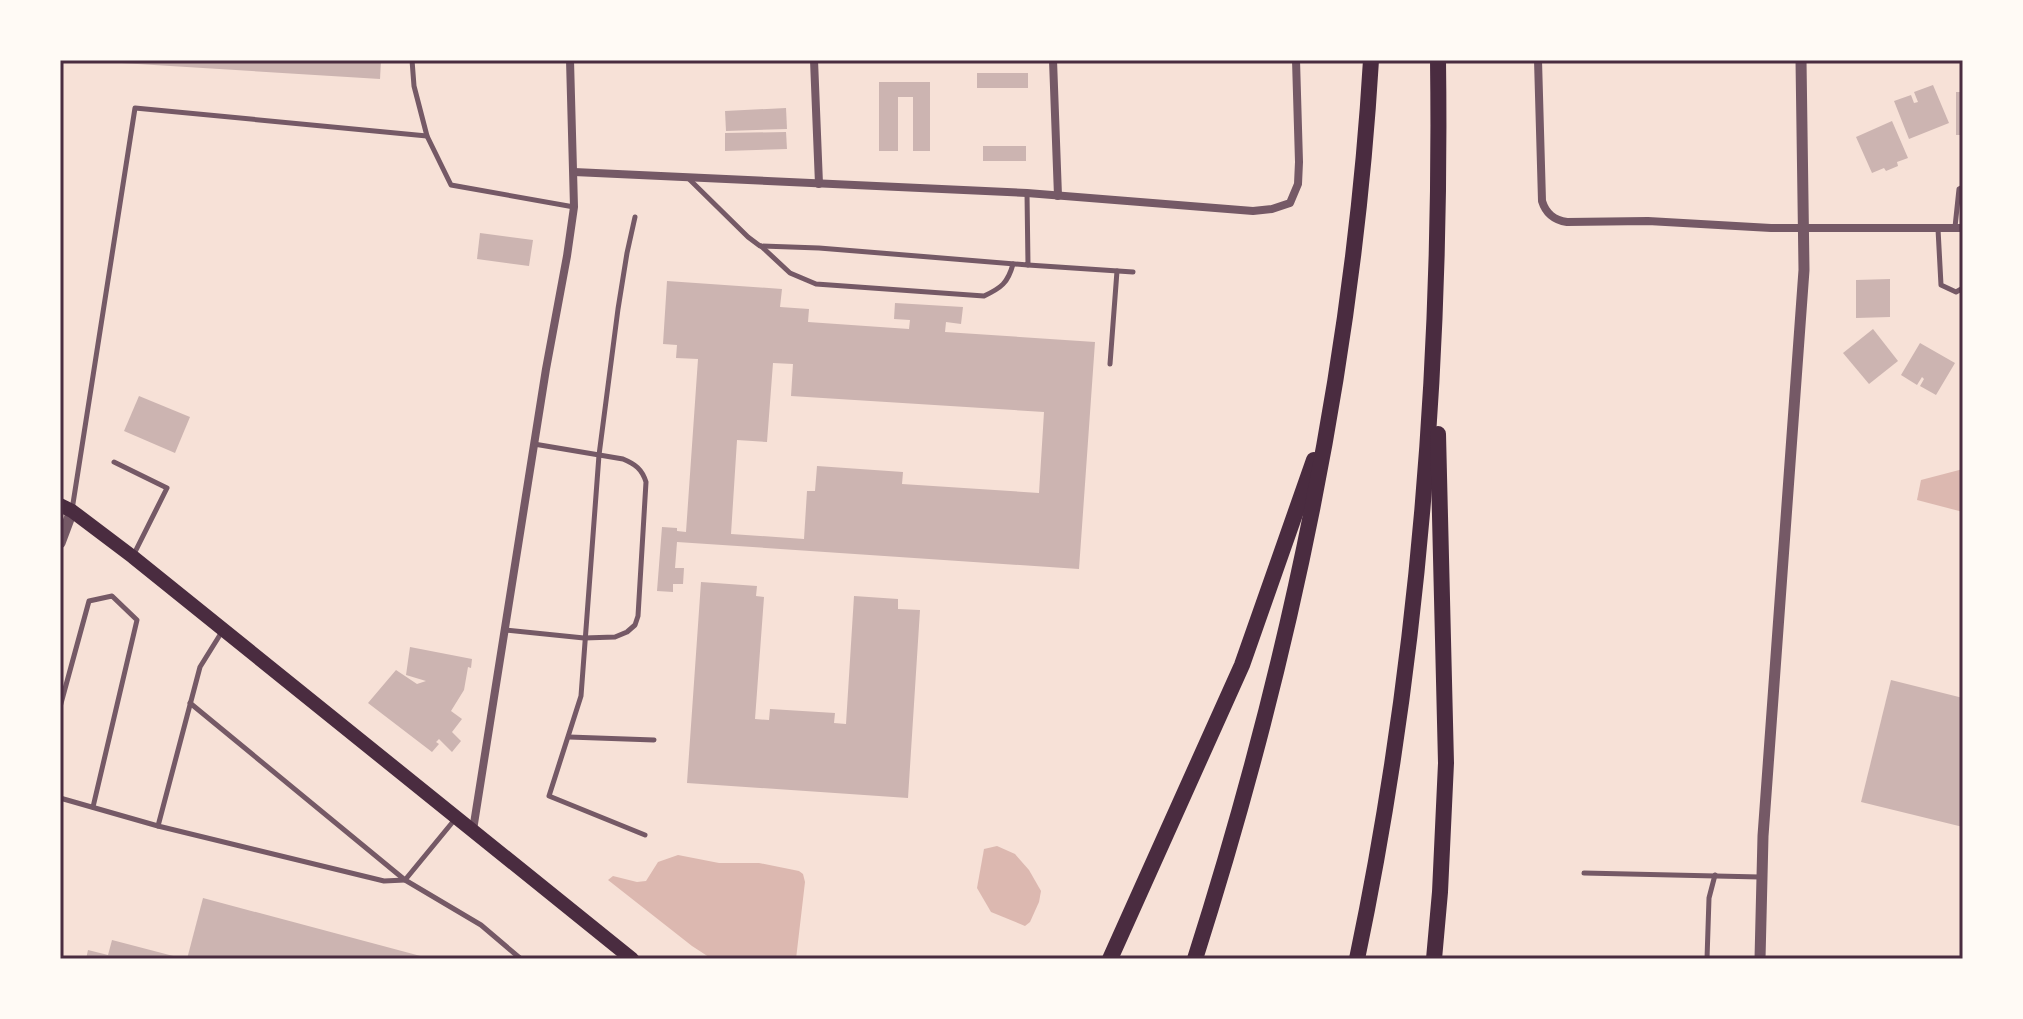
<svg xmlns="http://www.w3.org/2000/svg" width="2023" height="1019" viewBox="0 0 2023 1019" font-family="'Public Sans',sans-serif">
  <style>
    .water { fill: #dcb8b0 }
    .building { fill: #ccb4b1; fill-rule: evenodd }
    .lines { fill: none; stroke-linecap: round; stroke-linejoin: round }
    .service { stroke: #755966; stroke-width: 5 }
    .minor { stroke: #755966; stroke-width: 8 }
    .tertiary { stroke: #755966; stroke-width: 11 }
    .primary { stroke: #4a2c40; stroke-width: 14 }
    .motorway { stroke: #4a2c40; stroke-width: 16 }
    .neatline { fill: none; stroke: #4a2c40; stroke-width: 3 }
  </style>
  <rect width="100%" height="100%" fill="#f7e1d7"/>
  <g class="water">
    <path d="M1963 469V512L1917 500 1921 480Z"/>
    <path d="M997 846 1015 854 1029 870 1041 891 1039 902 1030 922 1025 926 991 912 977 888 984 849Z"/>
    <path d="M678 855 719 863H759L799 871 803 874 805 882 796 959H712L692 946 608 880 613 876 637 882 646 881 658 862Z"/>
  </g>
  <g class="building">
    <path d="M105 60H381L380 79 105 62Z"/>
    <rect x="977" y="73" width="51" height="15"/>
    <path d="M879 82H930V151H913V97H898V151H879Z"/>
    <path d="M1933 85 1949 123 1909 139 1894 101 1911 95 1914 103 1918 102 1914 92Z"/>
    <rect x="1956" y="92" width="7" height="43"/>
    <path d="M786 108 787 129 726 131 725 111Z"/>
    <path d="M1892 121 1908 158 1897 162 1898 166 1886 171 1884 168 1872 173 1856 137Z"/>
    <path d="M786 132 787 149 725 151V133Z"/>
    <rect x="983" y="146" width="43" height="15"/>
    <path d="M480 233 533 240 529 266 477 259Z"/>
    <path d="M1890 279V317L1856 318V280Z"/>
    <path d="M667 281 782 289 780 307 809 309 808 322 909 329 910 320 894 319 895 303 963 307 961 324 946 322 945 332 1095 342 1079 569 677 542 675 568H684L683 584H673V592L657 591 662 527 677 528V531L686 532 698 359 676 358 677 345 663 344ZM773 363 793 364 791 396 1044 412 1039 493 902 484 903 472 817 466 815 491H807L804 539 731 534 737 440 767 442Z"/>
    <path d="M1873 329 1898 361 1869 384 1843 353Z"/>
    <path d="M1920 343 1955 363 1936 395 1920 386 1924 379 1922 377 1917 385 1901 375Z"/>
    <path d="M139 396 190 417 175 453 124 431Z"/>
    <path d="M701 582 757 586 756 596 764 597 755 719 769 720 770 709 835 713 834 723 846 724 854 596 898 599V609L920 610 908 798 687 783Z"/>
    <path d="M410 647 472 659 471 668 468 667 464 690 451 711 462 719 452 732 461 741 452 752 439 739 436 742 439 744 432 752 368 703 396 670 417 684 426 681 406 675Z"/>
    <path d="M1891 680 1963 698V827L1861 802Z"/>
    <path d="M203 898 428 958V959H187Z"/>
    <path d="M112 940 181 958V959H86L88 950 108 955Z"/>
  </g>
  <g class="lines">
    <g class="service">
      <path d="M412 60 414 86 427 136 451 185 574 207"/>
      <path d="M687 177 748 237 760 246 819 248 1028 265 1027 193"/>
      <path d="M635 217 627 253 618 309 599 455 581 696 549 796 645 835"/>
      <path d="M1955 227 1959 189 1963 187"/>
      <path d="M1938 229 1941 285 1956 292 1963 288"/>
      <path d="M761 246 790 273 816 284 984 296C1001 288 1008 283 1013 264"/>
      <path d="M1028 265 1133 272"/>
      <path d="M1110 364 1117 271"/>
      <path d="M114 462 167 488 133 556"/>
      <path d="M72 510 135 108 427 136"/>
      <path d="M223 630 200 667 158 826 384 881 405 880 456 818"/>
      <path d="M505 630 584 638 615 637 627 632 635 625 638 616 646 482C642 469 635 464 623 459L534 444"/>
      <path d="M190 703 405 880 481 925 521 959"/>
      <path d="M60 707 89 601 112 596 137 620 93 807"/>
      <path d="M569 737 654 740"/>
      <path d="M60 798 158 826"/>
      <path d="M1584 873 1760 877"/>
      <path d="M1707 959 1709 898 1715 875"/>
    </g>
    <g class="minor">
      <path d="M814 60 819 184"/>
      <path d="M1053 60 1058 196"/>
      <path d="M1538 60 1542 201C1546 214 1554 220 1567 222L1648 221 1771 228H1963"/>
      <path d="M574 172 1027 193 1253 211 1272 209 1290 203 1298 184 1299 162 1296 60"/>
      <path d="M473 830 546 369 567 256 574 207 570 60"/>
    </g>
    <g class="tertiary">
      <path d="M60 543 72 511"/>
      <path d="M1760 959 1763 836 1804 270 1801 60"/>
    </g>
    <path class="primary" d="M60 505 72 511 133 557 632 959"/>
    <g class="motorway">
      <path d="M1110 959 1242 665 1314 460"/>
      <path d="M1195 959C1288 667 1353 366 1371 60"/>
      <path d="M1357 959C1419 663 1442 362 1438 60"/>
      <path d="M1434 959 1440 892 1446 763 1438 434"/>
    </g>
  </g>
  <rect width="2023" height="1019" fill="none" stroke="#fffaf5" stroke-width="124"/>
  <rect x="62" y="62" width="1899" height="895" class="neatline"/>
</svg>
